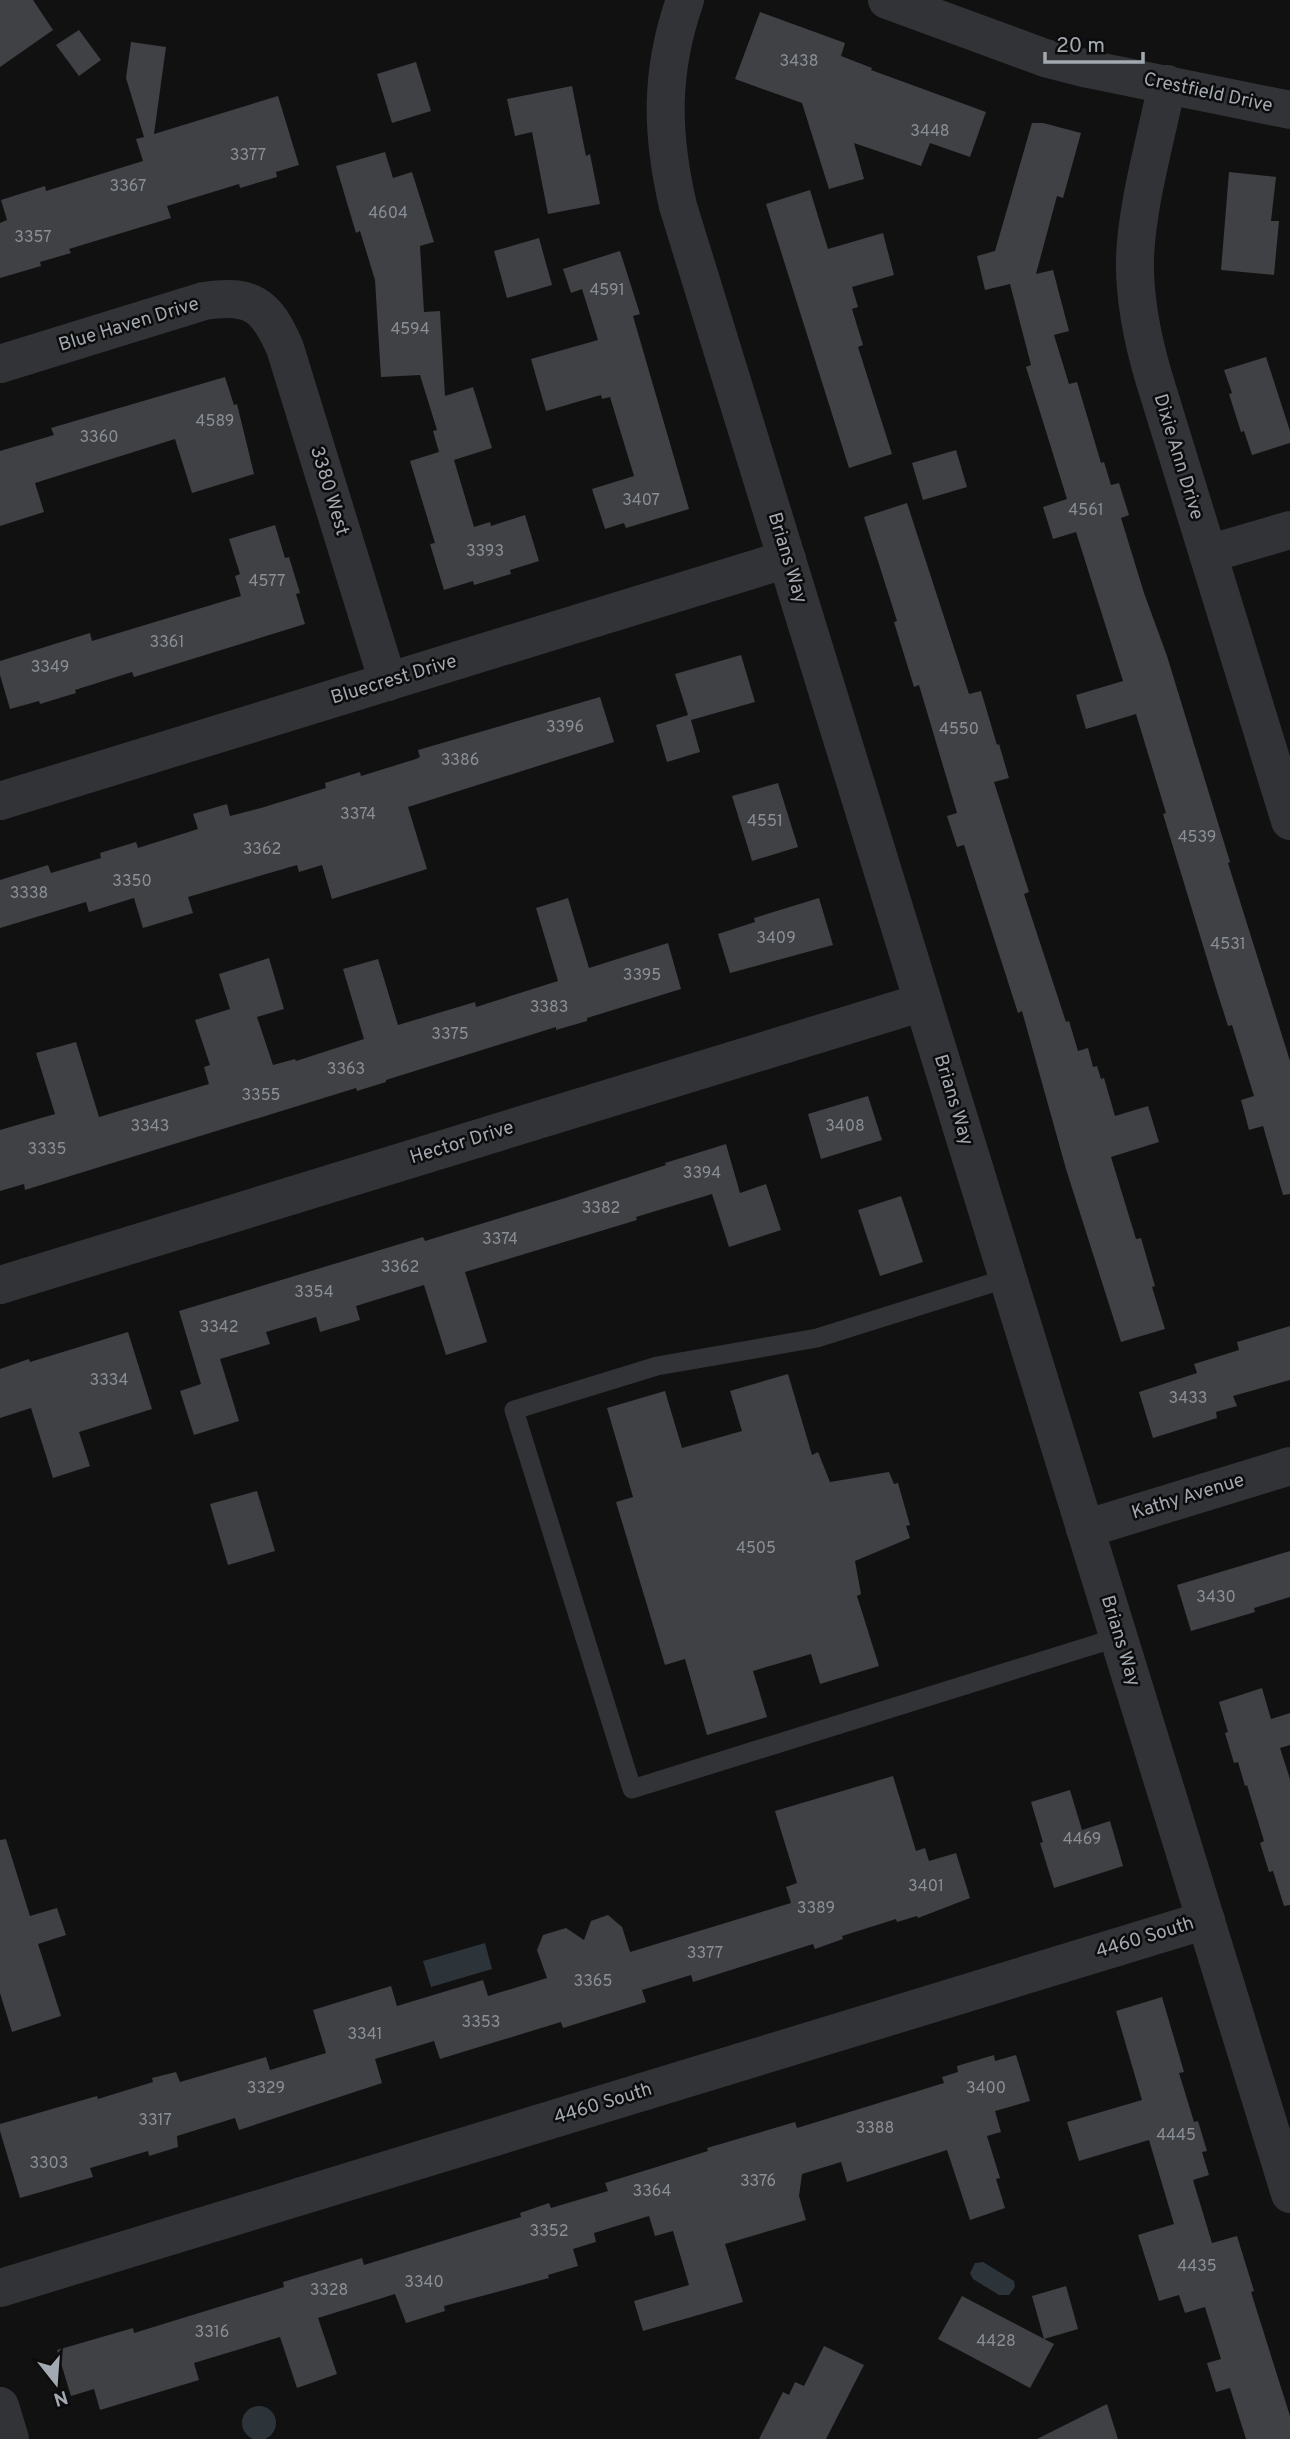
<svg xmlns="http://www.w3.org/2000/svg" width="1290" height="2439" viewBox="0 0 1290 2439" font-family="Overpass,sans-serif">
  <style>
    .water { fill: #2c3439 }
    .building { fill: #404145 }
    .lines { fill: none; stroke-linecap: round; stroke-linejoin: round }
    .service { stroke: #323336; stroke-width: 19 }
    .minor { stroke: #323336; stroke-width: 38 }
    .labels { text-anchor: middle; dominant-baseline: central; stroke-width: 5; stroke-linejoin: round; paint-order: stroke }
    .number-label { font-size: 16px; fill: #8a8f96 }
    .street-label { font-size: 19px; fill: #a3a9b1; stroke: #0c0c0d }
  </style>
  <rect width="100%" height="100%" fill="#111112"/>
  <g class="water">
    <path d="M485 1943 492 1969 431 1987 423 1961Z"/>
    <path d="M983 2262 1014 2281 1015 2287 1009 2295H999L973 2279 970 2273 975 2263Z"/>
    <circle cx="259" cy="2423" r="17"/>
  </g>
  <g class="building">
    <path d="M0 0H33L53 30 0 67Z"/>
    <path d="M760 12 845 43 841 56 872 68 871 70 986 112 970 157 930 143 921 166 854 143 864 179 829 189 802 103 735 79Z"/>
    <path d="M79 30 101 60 79 76 56 45Z"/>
    <path d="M131 42 166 47 154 134 278 96 299 165 276 172 277 177 240 188 239 184 167 206 171 218 69 249 71 253 40 262 41 266 0 278V223L7 220 1 200 45 186 46 191 143 161 136 139 144 137 126 78Z"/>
    <path d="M416 62 431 111 392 123 377 74Z"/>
    <path d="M572 86 586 156 590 154 600 204 548 214 532 132 515 136 507 99Z"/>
    <path d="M1032 123H1043L1081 133 1063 198 1057 196 1036 274 1053 270 1069 331 1054 335 1069 384 1077 382 1101 463 1104 462 1111 485 1119 483 1129 515 1121 518 1144 593 1167 656 1230 862 1228 863 1290 1061V1194L1283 1195 1263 1126 1249 1130 1241 1100 1254 1096 1232 1025 1228 1026 1215 985 1163 814 1166 813 1136 714 1086 729 1076 695 1123 681 1076 532 1053 539 1043 507 1067 499 1026 367 1031 365 1010 284 985 290 977 256 995 251Z"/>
    <path d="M385 152 393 178 412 172 434 242 420 246 424 312 440 311 445 396 473 387 492 448 454 460 474 527 490 522 491 526 525 515 539 561 510 570 511 574 474 585 473 581 444 590 430 544 435 543 410 461 439 452 433 431 437 430 420 375 381 377 375 280 360 231 356 233 336 166Z"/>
    <path d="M1229 172 1276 177 1271 221H1279L1274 275 1221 270Z"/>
    <path d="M810 190 828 249 883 233 894 275 852 287 858 307 852 309 863 345 858 347 892 454 849 468 766 204Z"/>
    <path d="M539 238 552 285 507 298 494 251Z"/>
    <path d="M620 251 640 314 633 316 689 509 626 528 624 523 605 529 592 489 634 476 610 397 602 399 601 395 546 411 531 359 598 340 582 289 571 293 563 269Z"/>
    <path d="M1266 357 1290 431V443L1252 455 1244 431 1241 432 1229 394 1232 393 1224 370Z"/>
    <path d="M225 377 234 405 237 404 254 474 192 493 175 439 35 483 44 512 0 526V451L54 435 51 428Z"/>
    <path d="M956 450 967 487 923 500 912 463Z"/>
    <path d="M907 503 969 694 981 691 997 745 999 744 1009 778 994 782 1029 892 1024 894 1066 1022 1069 1021 1078 1051 1088 1048 1093 1067 1097 1066 1101 1079 1104 1078 1115 1116 1148 1106 1159 1142 1111 1157 1136 1239 1141 1238 1155 1286 1152 1287 1165 1329 1121 1342 1066 1169 1022 1011 1018 1013 964 845 957 847 947 816 957 813 919 685 914 687 894 622 897 621 864 517Z"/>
    <path d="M275 525 285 558 289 557 300 593 296 594 305 624 134 677 132 672 75 690 76 693 40 704 39 701 10 709 0 675V661L90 633 92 641 241 596 235 576 240 574 229 539Z"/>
    <path d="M741 655 755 702 691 720 700 752 667 762 656 725 688 715 675 674Z"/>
    <path d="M600 697 614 742 408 807 427 869 332 899 322 865 299 872 297 865 188 897 193 913 143 928 134 898 89 912 86 902 0 928V880L48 865 51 873 101 858 100 853 136 842 138 848 198 829 193 814 227 804 230 816 261 808 326 788 325 783 360 772 361 776 416 759 420 757 418 750Z"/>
    <path d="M778 783 798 847 752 861 732 796Z"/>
    <path d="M568 898 589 968 668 943 681 989 587 1018V1021L556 1030V1027L386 1080V1082L357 1091 356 1088 25 1190 24 1184 0 1191V1130L55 1114 36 1053 76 1042 99 1117 209 1084 204 1067 210 1065 195 1020 230 1009 219 974 269 958 284 1009 257 1017 273 1065 295 1059 296 1061 364 1039 343 969 378 959 398 1025 475 1002 476 1007 558 981 536 908Z"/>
    <path d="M819 898 833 945 730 973 718 934 755 922 754 918Z"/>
    <path d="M868 1096 882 1140 821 1159 808 1114Z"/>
    <path d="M726 1144 740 1193 766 1184 781 1230 729 1247 712 1194 636 1217 637 1220 465 1272 487 1342 446 1355 424 1285 356 1306 360 1320 320 1332 316 1317 266 1332 270 1344 220 1359 239 1421 194 1435 180 1391 201 1384 179 1311 423 1237 425 1241 565 1198 666 1165 665 1163Z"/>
    <path d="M901 1196 923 1262 880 1276 858 1210Z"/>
    <path d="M1290 1326V1380L1233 1396 1237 1406 1216 1412 1217 1418 1153 1438 1139 1392 1197 1373 1194 1364 1239 1350 1237 1342Z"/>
    <path d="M128 1332 152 1409 79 1432 90 1466 53 1478 31 1408 0 1418V1369L29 1359 30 1362Z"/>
    <path d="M788 1374 812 1455 818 1452 830 1482 889 1472 894 1484 898 1483 910 1525 906 1526 910 1538 855 1561 861 1594 857 1596 879 1666 820 1684 811 1654 753 1671 767 1717 707 1735 685 1659 665 1665 616 1502 633 1497 607 1408 665 1391 682 1448 742 1431 730 1391Z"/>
    <path d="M257 1491 275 1551 228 1565 210 1504Z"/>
    <path d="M1290 1551V1597L1254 1608 1255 1612 1191 1631 1177 1585Z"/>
    <path d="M1262 1688 1271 1719 1290 1713V1745L1280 1748 1290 1779V1905L1284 1906 1273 1871 1269 1872 1260 1843 1264 1841 1247 1785 1245 1786 1238 1762 1234 1763 1225 1733 1228 1732 1219 1702Z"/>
    <path d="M893 1776 916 1851 925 1848 929 1861 956 1853 970 1898 918 1918 917 1916 897 1922 896 1919 842 1936 843 1939 815 1949 813 1944 693 1982 691 1975 642 1990 646 2002 563 2028 561 2022 440 2059 434 2041 375 2059 382 2083 239 2130 235 2118 177 2136 178 2147 149 2156 148 2151 90 2168 93 2177 20 2198 0 2131V2124L97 2096 98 2099 153 2082 152 2078 176 2072 180 2082 266 2057 270 2070 326 2053 313 2010 391 1986 397 2006 483 1980 488 1996 547 1978 537 1950 543 1935 566 1928 584 1940 591 1921 608 1915 622 1927 630 1952 791 1903 786 1887 797 1883 775 1811Z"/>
    <path d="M1070 1790 1082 1830 1110 1821 1123 1866 1054 1888 1040 1843 1043 1842 1031 1802Z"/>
    <path d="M6 1839 30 1916 57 1908 66 1935 38 1944 61 2016 12 2032 0 1993V1840Z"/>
    <path d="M1162 1997 1184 2072 1179 2073 1194 2122 1198 2121 1207 2151 1202 2152 1209 2175 1193 2180 1212 2243 1237 2236 1254 2291 1251 2292 1290 2416V2439H1246L1230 2388 1216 2392 1207 2363 1221 2359 1205 2307 1185 2313 1179 2295 1159 2301 1138 2235 1174 2224 1149 2140 1079 2161 1067 2122 1142 2100 1116 2011Z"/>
    <path d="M994 2055 995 2061 1016 2055 1030 2101 995 2111 1001 2132 987 2136 1000 2178 996 2179 1005 2208 970 2220 947 2150 847 2182 841 2162 802 2174 799 2196 806 2220 725 2244 743 2302 643 2331 634 2301 689 2285 673 2231 655 2236 649 2216 594 2233 596 2242 573 2249 578 2266 548 2275 549 2278 444 2306 445 2311 406 2323 395 2294 318 2318 337 2374 297 2388 280 2337 194 2363 199 2380 100 2410 94 2389 71 2396 57 2350 133 2328 134 2333 284 2287 283 2282 362 2258 364 2265 521 2217 520 2213 549 2203 551 2208 608 2191 605 2183 708 2151 707 2148 795 2122 797 2128 944 2083 942 2077 958 2072 957 2066Z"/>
    <path d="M1066 2286 1078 2329 1044 2339 1032 2296Z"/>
    <path d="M962 2296 1054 2344 1030 2388 938 2339Z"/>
    <path d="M824 2346 864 2365 826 2439H759L783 2392 789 2395 795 2382 804 2386Z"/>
    <path d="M1107 2404 1118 2439H1037Z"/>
  </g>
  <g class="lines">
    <path class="service" d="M1008 1278 817 1338 657 1366 514 1410 632 1789 1119 1637"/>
    <g class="minor">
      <path d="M685 0C660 72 661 132 678 206L1290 2194"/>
      <path d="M887 0 1045 58 1088 69 1290 110"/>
      <path d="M1167 84C1156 139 1137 203 1135 258 1134 298 1142 337 1153 375L1290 821"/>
      <path d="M0 364 204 301C251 294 266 304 285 348L388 682"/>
      <path d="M1208 554 1290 530"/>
      <path d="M0 801 787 559"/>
      <path d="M0 1285 923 1002"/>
      <path d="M1085 1529 1290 1466"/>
      <path d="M0 2288 1206 1920"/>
      <path d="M0 2406 10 2439"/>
    </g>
  </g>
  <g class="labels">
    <g class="number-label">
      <text x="799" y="62">3438</text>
      <text x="930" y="132">3448</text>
      <text x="248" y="156">3377</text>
      <text x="128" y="187">3367</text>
      <text x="388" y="214">4604</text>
      <text x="33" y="238">3357</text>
      <text x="607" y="291">4591</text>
      <text x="410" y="330">4594</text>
      <text x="215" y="422">4589</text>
      <text x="99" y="438">3360</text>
      <text x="641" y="501">3407</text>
      <text x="1086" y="511">4561</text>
      <text x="485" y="552">3393</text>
      <text x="267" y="582">4577</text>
      <text x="167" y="643">3361</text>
      <text x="50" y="668">3349</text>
      <text x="565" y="728">3396</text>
      <text x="959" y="730">4550</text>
      <text x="460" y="761">3386</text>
      <text x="358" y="815">3374</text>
      <text x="765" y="822">4551</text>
      <text x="1197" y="838">4539</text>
      <text x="262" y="850">3362</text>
      <text x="132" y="882">3350</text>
      <text x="29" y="894">3338</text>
      <text x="776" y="939">3409</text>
      <text x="1228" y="945">4531</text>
      <text x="642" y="976">3395</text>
      <text x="549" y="1008">3383</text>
      <text x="450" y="1035">3375</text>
      <text x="346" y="1070">3363</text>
      <text x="261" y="1096">3355</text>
      <text x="150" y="1127">3343</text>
      <text x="845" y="1127">3408</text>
      <text x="47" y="1150">3335</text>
      <text x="702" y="1174">3394</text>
      <text x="601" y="1209">3382</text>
      <text x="500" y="1240">3374</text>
      <text x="400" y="1268">3362</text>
      <text x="314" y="1293">3354</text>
      <text x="219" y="1328">3342</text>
      <text x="109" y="1381">3334</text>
      <text x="1188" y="1399">3433</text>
      <text x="756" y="1549">4505</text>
      <text x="1216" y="1598">3430</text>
      <text x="1082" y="1840">4469</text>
      <text x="926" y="1887">3401</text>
      <text x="816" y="1909">3389</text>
      <text x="705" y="1954">3377</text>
      <text x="593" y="1982">3365</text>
      <text x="481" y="2023">3353</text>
      <text x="365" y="2035">3341</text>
      <text x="266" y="2089">3329</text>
      <text x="986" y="2089">3400</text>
      <text x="155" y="2121">3317</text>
      <text x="875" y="2129">3388</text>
      <text x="1176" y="2136">4445</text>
      <text x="49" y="2164">3303</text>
      <text x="758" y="2182">3376</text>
      <text x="652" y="2192">3364</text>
      <text x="549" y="2232">3352</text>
      <text x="1197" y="2267">4435</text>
      <text x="424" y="2283">3340</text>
      <text x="329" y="2291">3328</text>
      <text x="212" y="2333">3316</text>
      <text x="996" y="2342">4428</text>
    </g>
    <g class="street-label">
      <text transform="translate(1208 93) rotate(12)">Crestfield Drive</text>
      <text transform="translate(129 325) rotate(-17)">Blue Haven Drive</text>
      <text transform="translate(1178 457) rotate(73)">Dixie Ann Drive</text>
      <text transform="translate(329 491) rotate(73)">3380 West</text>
      <text transform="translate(787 558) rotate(73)">Brians Way</text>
      <text transform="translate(394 680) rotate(-17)">Bluecrest Drive</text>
      <text transform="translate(953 1100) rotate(73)">Brians Way</text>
      <text transform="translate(462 1143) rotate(-17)">Hector Drive</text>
      <text transform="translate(1188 1497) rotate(-17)">Kathy Avenue</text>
      <text transform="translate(1120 1641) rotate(73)">Brians Way</text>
      <text transform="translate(1145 1938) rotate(-17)">4460 South</text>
      <text transform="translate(603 2104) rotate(-17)">4460 South</text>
    </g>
  </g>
  <g transform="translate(56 2383) rotate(163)" stroke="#0c0c0d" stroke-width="5" paint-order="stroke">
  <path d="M0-5L12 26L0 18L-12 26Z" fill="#a3a9b1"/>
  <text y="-10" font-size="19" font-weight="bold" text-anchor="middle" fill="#a3a9b1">N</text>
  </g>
  <path d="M1045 52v10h98v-10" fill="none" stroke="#a3a9b1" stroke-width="3.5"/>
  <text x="1056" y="52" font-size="21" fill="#a3a9b1" stroke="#0c0c0d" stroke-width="5" paint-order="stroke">20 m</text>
</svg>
